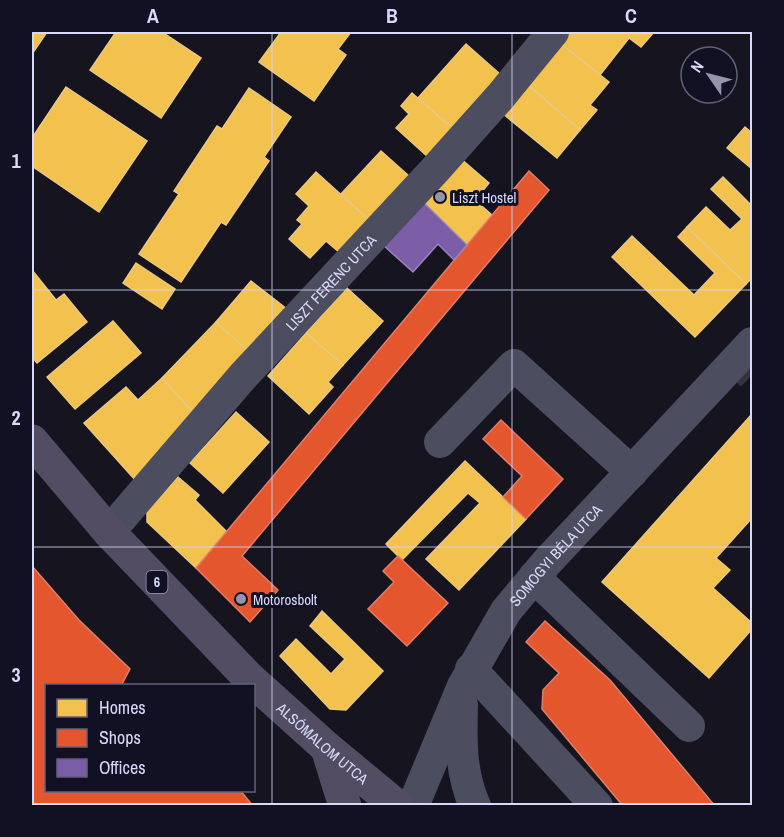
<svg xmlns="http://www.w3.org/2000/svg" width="784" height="837" viewBox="0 0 784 837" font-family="'Archivo Narrow',sans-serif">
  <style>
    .homes { fill: #f2c14e; stroke: #eac882; stroke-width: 1.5 }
    .shops { fill: #e4572e; stroke: #e07e6b; stroke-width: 1.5 }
    .offices { fill: #7b5ea7; stroke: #9783c0; stroke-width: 1.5 }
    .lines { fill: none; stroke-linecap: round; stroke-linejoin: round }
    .minor-tunnel { stroke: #333240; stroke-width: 32; stroke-dasharray: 32 16; stroke-linecap: butt }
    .minor { stroke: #4c4d5e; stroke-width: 32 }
    .major { stroke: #524d63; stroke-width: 33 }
    .grid { fill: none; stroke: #d8d9fa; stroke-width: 1.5; stroke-opacity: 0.55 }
    .poi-dot { fill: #9494ad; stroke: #121123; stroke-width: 2 }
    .labels { text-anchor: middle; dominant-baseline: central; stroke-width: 6; stroke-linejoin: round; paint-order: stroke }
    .shield { fill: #121123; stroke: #9d9dba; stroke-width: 1.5 }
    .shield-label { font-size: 14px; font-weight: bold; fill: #d8d9fa }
    .poi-label { font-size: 15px; fill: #d8d9fa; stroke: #121123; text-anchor: start }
    .street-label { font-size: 15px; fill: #d8d9fa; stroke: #121123 }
    .neatline { fill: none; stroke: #d8d9fa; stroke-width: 2 }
    .grid-label { font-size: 20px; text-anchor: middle; font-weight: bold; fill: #d8d9fa }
  </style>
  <rect width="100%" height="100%" fill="#16151f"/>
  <g class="homes">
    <path d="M32 32H47L32 54Z"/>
    <path d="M116 32H162L201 58 161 118 90 70Z"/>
    <path d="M281 32H351L338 49 346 55 314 101 259 62Z"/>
    <path d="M570 32H654L641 47 629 38 600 75 560 43Z"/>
    <path d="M560 43 609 82 590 105 597 110 580 130 527 84Z"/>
    <path d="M466 44 501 75 453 129 418 98Z"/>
    <path d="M527 84 580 130 557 158 502 113Z"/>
    <path d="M66 87 147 141 99 212 32 166V138Z"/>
    <path d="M249 88 291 117 264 157 269 161 226 225 221 222 181 282 139 254 179 194 174 191 217 126 222 129Z"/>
    <path d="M412 93 453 129 428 157 396 128 409 114 401 106Z"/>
    <path d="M745 127 752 133V169L727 148Z"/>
    <path d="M381 151 409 176 369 220 341 194Z"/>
    <path d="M460 158 489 183 475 200 492 215 467 245 421 200Z"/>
    <path d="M316 172 369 220 339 252 326 241 310 258 289 239 302 224 297 220 309 206 296 194Z"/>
    <path d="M723 177 752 206V278L746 284 687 227 706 207 730 230 742 219 711 189Z"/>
    <path d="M687 227 746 284 695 337 612 257 632 236 694 295 715 273 678 237Z"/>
    <path d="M136 263 175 289 162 309 123 283Z"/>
    <path d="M32 270 56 300 64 294 87 322 37 363 32 357Z"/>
    <path d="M251 281 287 309 250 353 216 322Z"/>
    <path d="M347 288 383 321 343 365 306 333Z"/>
    <path d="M113 321 141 353 75 409 47 377Z"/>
    <path d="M216 322 250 353 196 416 162 378Z"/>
    <path d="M306 333 343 365 328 382 333 387 309 414 268 376Z"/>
    <path d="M162 378 196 416 136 481 84 423 126 387 138 400Z"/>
    <path d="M236 412 269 442 223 493 190 463Z"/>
    <path d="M752 414V518L716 558 730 570 713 588 752 623V629L709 678 602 582Z"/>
    <path d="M465 461 526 519 459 590 426 559 480 503 468 493 402 560 386 544Z"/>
    <path d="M178 477 199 495 195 500 227 532 196 568 147 522V511Z"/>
    <path d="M322 611 383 671 346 710 330 709 280 656 296 639 331 674 345 659 310 626Z"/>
  </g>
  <g class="shops">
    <path d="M529 171 549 190 242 556 278 590 250 622 196 568Z"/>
    <path d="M501 420 563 479 526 519 503 497 522 476 483 439Z"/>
    <path d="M398 556 448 603 407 646 368 609 394 582 383 571Z"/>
    <path d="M32 566 79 620 130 669 121 686H46V790H240L253 806H32Z"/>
    <path d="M545 621 610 680 715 806H623L542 709 543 690 559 673 526 642Z"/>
  </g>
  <path class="offices" d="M421 200 467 245 454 260 438 244 413 272 383 245Z"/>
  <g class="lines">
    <path class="minor-tunnel" d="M737 361 752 375"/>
    <g class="minor">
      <path d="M440 442 514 365 632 472"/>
      <path id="s1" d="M109 532 244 375 433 172 500 97 553 32"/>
      <path d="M534 577 689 726"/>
      <path d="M471 669 597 806"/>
      <path d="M462 705C461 740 460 772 475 806"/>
      <path id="s2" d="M413 806 463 686 506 611 547 562 752 343"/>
    </g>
    <g class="major">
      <path id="s3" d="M32 441 109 532 248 677 327 748 397 806"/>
      <path d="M327 748 345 806"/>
    </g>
  </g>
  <path class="grid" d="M272 32V806M512 32V806M32 290H752M32 547H752"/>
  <g class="poi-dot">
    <circle cx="440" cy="197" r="6"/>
    <circle cx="241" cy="599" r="6"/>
  </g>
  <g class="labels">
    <rect class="shield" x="146.5" y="571" width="21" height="22" rx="4.5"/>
    <g class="shield-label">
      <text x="157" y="582">6</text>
    </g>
    <g class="poi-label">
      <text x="452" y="197">Liszt Hostel</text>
      <text x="253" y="599">Motorosbolt</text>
    </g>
    <g class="street-label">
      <text stroke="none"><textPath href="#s1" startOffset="334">LISZT FERENC UTCA</textPath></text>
      <text stroke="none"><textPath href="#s2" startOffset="291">SOMOGYI BÉLA UTCA</textPath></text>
      <text stroke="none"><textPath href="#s3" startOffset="420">ALSÓMALOM UTCA</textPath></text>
    </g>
  </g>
  <rect width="784" height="837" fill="none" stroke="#121123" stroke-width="66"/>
  <rect x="45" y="684" width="210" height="108" fill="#121123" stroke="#616179" stroke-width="1.5"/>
  <rect x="57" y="699" width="30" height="18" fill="#f2c14e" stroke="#616179" stroke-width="1.5"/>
  <text x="99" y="714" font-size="18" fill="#d8d9fa">Homes</text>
  <rect x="57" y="729" width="30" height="18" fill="#e4572e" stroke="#616179" stroke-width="1.5"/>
  <text x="99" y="744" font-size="18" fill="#d8d9fa">Shops</text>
  <rect x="57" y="759" width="30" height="18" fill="#7b5ea7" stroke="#616179" stroke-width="1.5"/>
  <text x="99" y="774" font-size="18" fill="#d8d9fa">Offices</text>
  <g transform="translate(709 75) rotate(305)"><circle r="28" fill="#121123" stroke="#616179" stroke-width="1.5"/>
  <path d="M0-4.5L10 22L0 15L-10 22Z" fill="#9494ad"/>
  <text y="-9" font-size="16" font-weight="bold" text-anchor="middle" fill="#d8d9fa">N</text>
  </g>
  <rect x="33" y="33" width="718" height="771" class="neatline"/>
  <g class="grid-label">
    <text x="153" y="23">A</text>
    <text x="392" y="23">B</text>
    <text x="631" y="23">C</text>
    <text x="16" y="168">1</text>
    <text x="16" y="425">2</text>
    <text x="16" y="682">3</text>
  </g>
</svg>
